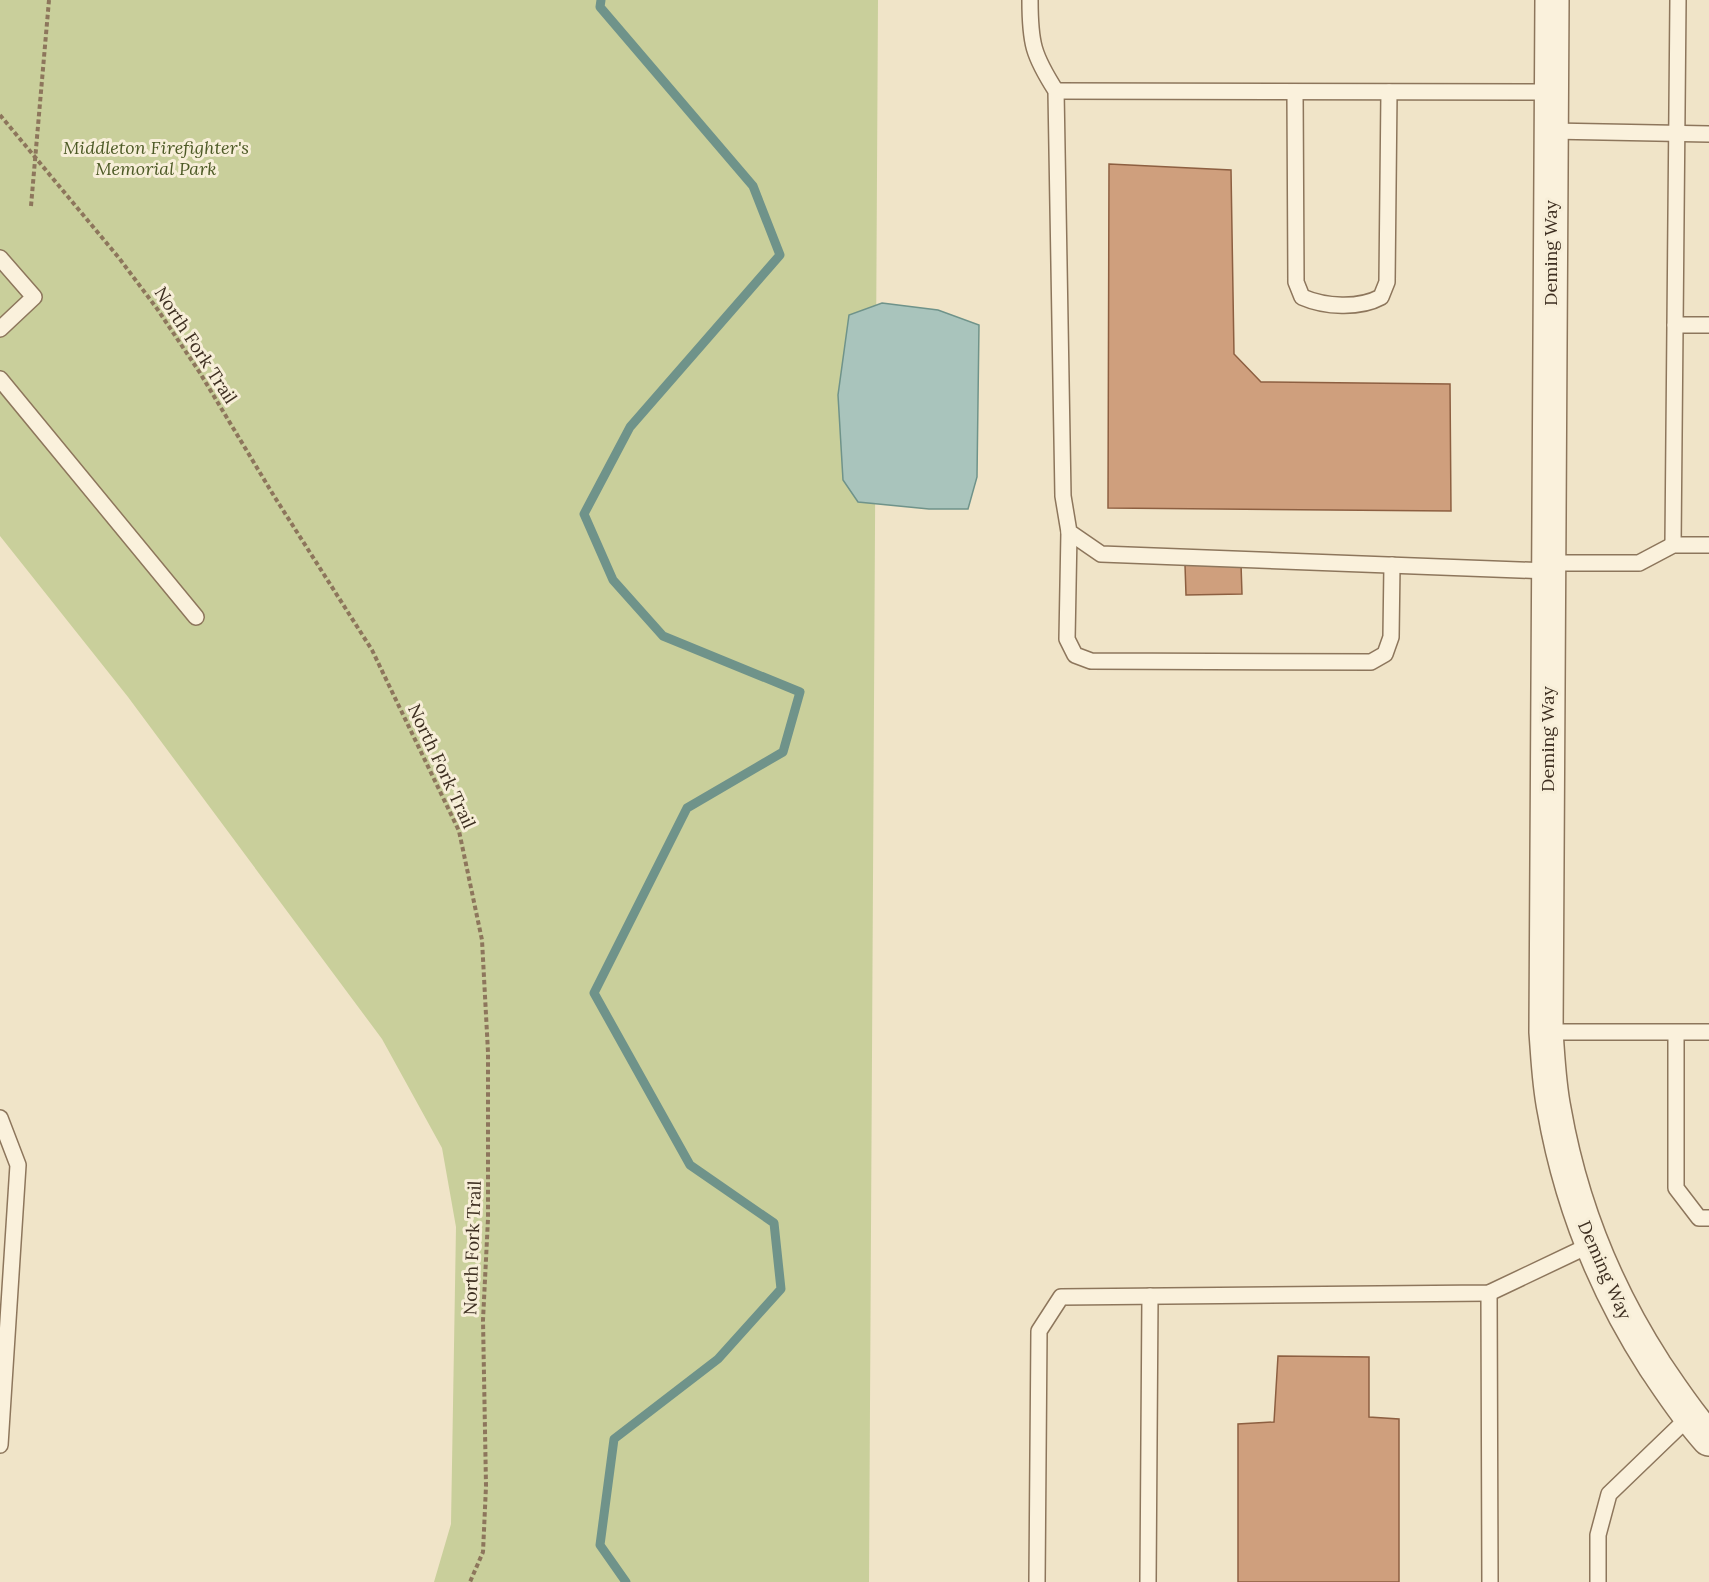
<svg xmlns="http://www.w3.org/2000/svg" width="1709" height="1582" viewBox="0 0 1709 1582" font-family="Lora,serif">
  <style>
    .green { fill: #c9cf9b }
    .water { fill: #a9c4bc; stroke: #6f938a; stroke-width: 1.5 }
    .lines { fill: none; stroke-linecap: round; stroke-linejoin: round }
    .stream { stroke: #6f938a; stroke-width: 9 }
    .building { fill: #cf9f7d; stroke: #8d5f41; stroke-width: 1.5 }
    .service-casing { stroke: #8d765c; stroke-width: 18 }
    .tertiary-casing { stroke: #8d765c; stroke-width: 36 }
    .path { stroke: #8d765c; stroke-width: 4; stroke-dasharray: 4.5 3; stroke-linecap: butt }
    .service { stroke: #faf1dc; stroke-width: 15 }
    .tertiary { stroke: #faf1dc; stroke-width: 33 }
    .labels { text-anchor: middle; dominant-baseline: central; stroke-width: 6; stroke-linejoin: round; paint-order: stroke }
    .park-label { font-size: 18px; font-style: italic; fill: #4d5a26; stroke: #f7eed8 }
    .street-label { font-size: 18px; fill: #3d2e20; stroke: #f7eed8 }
  </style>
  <rect width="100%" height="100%" fill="#f0e4c8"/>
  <path class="green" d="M0 0H878L869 1582H434L451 1524 456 1227 442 1148 382 1039 128 697 0 536Z"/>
  <path class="water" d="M882 303 938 310 979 325 977 477 968 509H929L858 502 843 480 838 395 849 315Z"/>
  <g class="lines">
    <path class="stream" d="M601 0 600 7 753 186 780 255 630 427 584 514 613 580 663 636 800 692 783 752 687 808 594 993 690 1165 774 1223 781 1289 718 1359 614 1439 600 1545 626 1582"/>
  </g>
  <g class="building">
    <path d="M1109 164 1231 170 1234 354 1261 382 1450 384 1451 511 1108 508Z"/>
    <path d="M1241 564 1242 594 1186 595 1185 565Z"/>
    <path d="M1278 1356 1369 1357V1417L1399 1419V1582H1238V1424L1274 1422Z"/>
  </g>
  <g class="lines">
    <g class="service-casing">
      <g id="service">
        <path d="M1030 0C1030 43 1033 55 1056 91L1063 496 1069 532 1101 554 1548 571"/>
        <path d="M1056 91 1551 92"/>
        <path d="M1295 92 1296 282 1302 297C1325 307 1359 309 1381 297L1387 282 1389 92"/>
        <path d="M1551 131 1709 134"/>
        <path d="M0 258 34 297 0 329"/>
        <path d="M1675 325H1709"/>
        <path d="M0 379 196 617"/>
        <path d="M1069 532 1067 639 1075 655 1091 661 1371 662 1385 654 1391 637 1392 565"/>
        <path d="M1673 545 1678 0"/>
        <path d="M1548 563H1639L1673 545H1709"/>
        <path d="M1546 1032H1709"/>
        <path d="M1676 1033V1188L1699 1218H1709"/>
        <path d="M0 1118 18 1165 0 1445"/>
        <path d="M1489 1293 1490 1582"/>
        <path d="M1037 1582 1039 1331 1061 1297 1489 1293 1590 1245"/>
        <path d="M1148 1582 1150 1296"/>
        <path d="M1598 1582V1535L1609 1494 1689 1417"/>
      </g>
    </g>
    <g class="tertiary-casing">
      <path id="tertiary" d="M1552 0 1546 1032C1548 1058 1549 1084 1554 1109 1570 1201 1604 1287 1655 1366 1672 1391 1688 1416 1709 1439"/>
    </g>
    <g class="path">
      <path d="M0 115 119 258 158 310 200 373 274 496 372 650 459 831 482 940 488 1052V1219L483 1320 486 1486 483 1552 470 1582"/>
      <path d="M31 206 49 0"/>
    </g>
    <use href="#service" class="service"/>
    <use href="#tertiary" class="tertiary"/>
  </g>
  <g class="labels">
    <g class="park-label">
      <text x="156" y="147">Middleton Firefighter's<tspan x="156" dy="21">Memorial Park</tspan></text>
    </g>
    <g class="street-label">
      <text transform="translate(1550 253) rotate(-90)">Deming Way</text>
      <text transform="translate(196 345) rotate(57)">North Fork Trail</text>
      <text transform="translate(1547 739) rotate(-90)">Deming Way</text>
      <text transform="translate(442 766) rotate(65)">North Fork Trail</text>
      <text transform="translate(472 1248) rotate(-88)">North Fork Trail</text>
      <text transform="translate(1605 1270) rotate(66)">Deming Way</text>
    </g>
  </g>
</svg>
